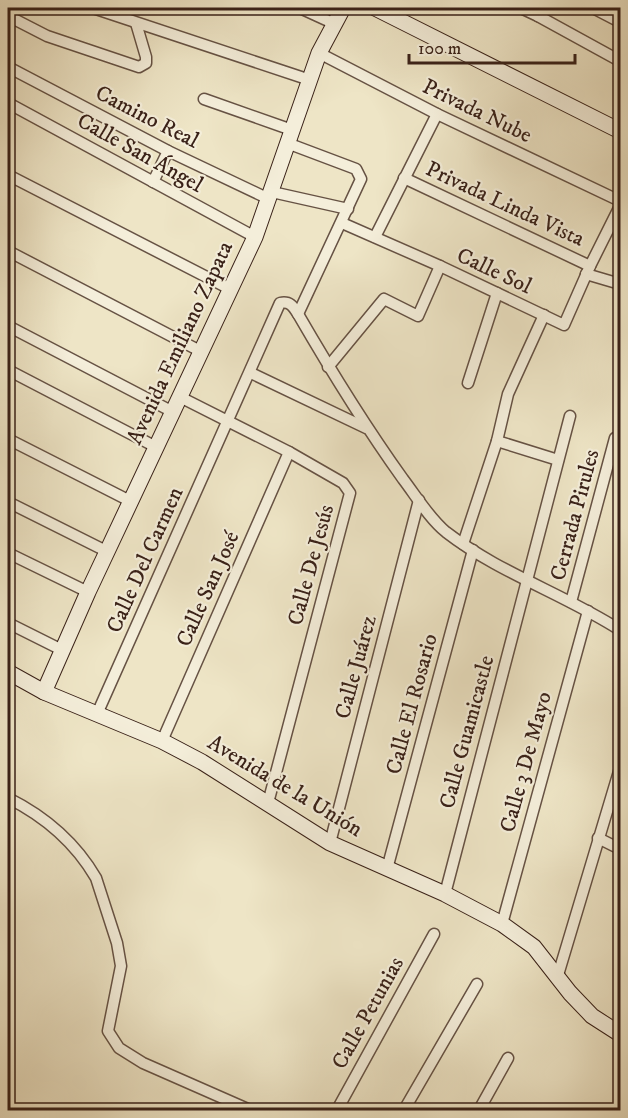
<svg xmlns="http://www.w3.org/2000/svg" width="628" height="1118" viewBox="0 0 628 1118" font-family="'IM FELL DW Pica',serif">
  <style>
    .lines { fill: none; stroke-linecap: round; stroke-linejoin: round }
    .minor-casing { stroke: #665244; stroke-width: 13 }
    .secondary-casing { stroke: #392118; stroke-width: 17 }
    .minor { stroke: #f4eeda; stroke-width: 10 }
    .secondary { stroke: #f4eeda; stroke-width: 15 }
    .labels { text-anchor: middle; dominant-baseline: central; stroke-width: 4.5; stroke-linejoin: round; paint-order: stroke }
    .street-label { font-size: 22px; fill: #392118; stroke: #f4eeda }
  </style>
  <rect width="100%" height="100%" fill="#eee5c6"/>
  <filter id="stains"><feTurbulence type="fractalNoise" baseFrequency=".00333" numOctaves="4"/><feColorMatrix values="0 0 0 0 .2 0 0 0 0 .09 0 0 0 0 .02 0 0 0 .5 -.17"/></filter>
  <radialGradient id="worn" r=".72"><stop offset=".6" stop-color="#630" stop-opacity="0"/><stop offset="1" stop-color="#630" stop-opacity=".3"/></radialGradient>
  <g class="lines">
    <g class="minor-casing">
      <g id="minor">
        <path d="M93 8 310 80"/>
        <path d="M300 8 335 24"/>
        <path d="M521 8 538 16"/>
        <path d="M542 8 538 16 620 61"/>
        <path d="M593 8 620 22"/>
        <path d="M8 16 47 36 139 67 146 63V57L136 23"/>
        <path d="M319 53 437 114 620 201"/>
        <path d="M8 67 168 151 269 199"/>
        <path d="M204 99 292 130"/>
        <path d="M8 103 255 237"/>
        <path d="M287 143 356 169 361 179 298 314"/>
        <path d="M8 175 230 289"/>
        <path d="M404 178 590 266"/>
        <path d="M153 182 168 151"/>
        <path d="M272 192 348 209"/>
        <path d="M342 223 440 266 564 325 590 266 620 206"/>
        <path d="M375 237 437 114"/>
        <path d="M8 251 202 352"/>
        <path d="M586 274 620 284"/>
        <path d="M8 326 173 412"/>
        <path d="M328 367 384 299 418 316 440 266"/>
        <path d="M8 370 156 447"/>
        <path d="M251 373 366 428"/>
        <path d="M468 383 497 293"/>
        <path d="M180 397 289 452 343 483 350 493 268 803"/>
        <path d="M8 439 132 502"/>
        <path d="M497 441 558 460"/>
        <path d="M8 502 108 552"/>
        <path d="M463 544 497 441 508 394 544 315"/>
        <path d="M8 553 88 592"/>
        <path d="M571 602 615 438"/>
        <path d="M8 623 62 650"/>
        <path d="M97 714 280 303C290 301 293 306 298 314 331 371 365 426 403 479 416 496 429 518 446 532 499 573 564 594 620 630"/>
        <path d="M162 741 289 452"/>
        <path d="M8 798C44 816 75 842 96 878L117 943 121 966 108 1031 119 1048 143 1063 250 1110"/>
        <path d="M598 838 620 849"/>
        <path d="M330 843 419 500"/>
        <path d="M387 869 473 550"/>
        <path d="M445 894 570 416"/>
        <path d="M502 924 588 611"/>
        <path d="M558 975 620 768"/>
        <path d="M337 1110 434 934"/>
        <path d="M404 1110 477 984"/>
        <path d="M479 1110 508 1058"/>
      </g>
    </g>
    <g class="secondary-casing">
      <g id="secondary">
        <path d="M375 8 620 131"/>
        <path d="M8 672 44 692 162 741 202 762 330 843 445 894 502 924 534 947 570 993 592 1016 620 1034"/>
        <path d="M44 692 88 592 255 237 319 53 343 8"/>
      </g>
    </g>
    <use href="#minor" class="minor"/>
    <use href="#secondary" class="secondary"/>
  </g>
  <g class="labels">
    <g class="street-label">
      <text transform="translate(477 111) rotate(26)">Privada Nube</text>
      <text transform="translate(147 117) rotate(27)">Camino Real</text>
      <text transform="translate(140 153) rotate(29)">Calle San Ángel</text>
      <text transform="translate(505 204) rotate(25)">Privada Linda Vista</text>
      <text transform="translate(494 271) rotate(25)">Calle Sol</text>
      <text transform="translate(180 343) rotate(-65)">Avenida Emiliano Zapata</text>
      <text transform="translate(575 515) rotate(-75)">Cerrada Pirules</text>
      <text transform="translate(145 560) rotate(-66)">Calle Del Carmen</text>
      <text transform="translate(311 565) rotate(-75)">Calle De Jesús</text>
      <text transform="translate(208 589) rotate(-66)">Calle San José</text>
      <text transform="translate(356 667) rotate(-75)">Calle Juárez</text>
      <text transform="translate(412 704) rotate(-75)">Calle El Rosario</text>
      <text transform="translate(467 732) rotate(-75)">Calle Guamicastle</text>
      <text transform="translate(526 762) rotate(-75)">Calle 3 De Mayo</text>
      <text transform="translate(285 786) rotate(31)">Avenida de la Unión</text>
      <text transform="translate(368 1013) rotate(-61)">Calle Petunias</text>
    </g>
  </g>
  <rect width="628" height="1118" fill="none" stroke="#eee5c6" stroke-width="30"/>
  <rect x="9" y="9" width="610" height="1100" fill="none" stroke="#392118" stroke-width="3"/>
  <rect x="15" y="15" width="598" height="1088" fill="none" stroke="#392118" stroke-width="1.5"/>
  <path d="M409 54v9h166v-9" fill="none" stroke="#392118" stroke-width="3"/>
  <text x="418" y="54" font-size="18" fill="#392118" stroke="#f4eeda" stroke-width="4.5" paint-order="stroke">100 m</text>
  <rect width="100%" height="100%" filter="url(#stains)"/>
  <rect width="100%" height="100%" fill="url(#worn)"/>
</svg>
